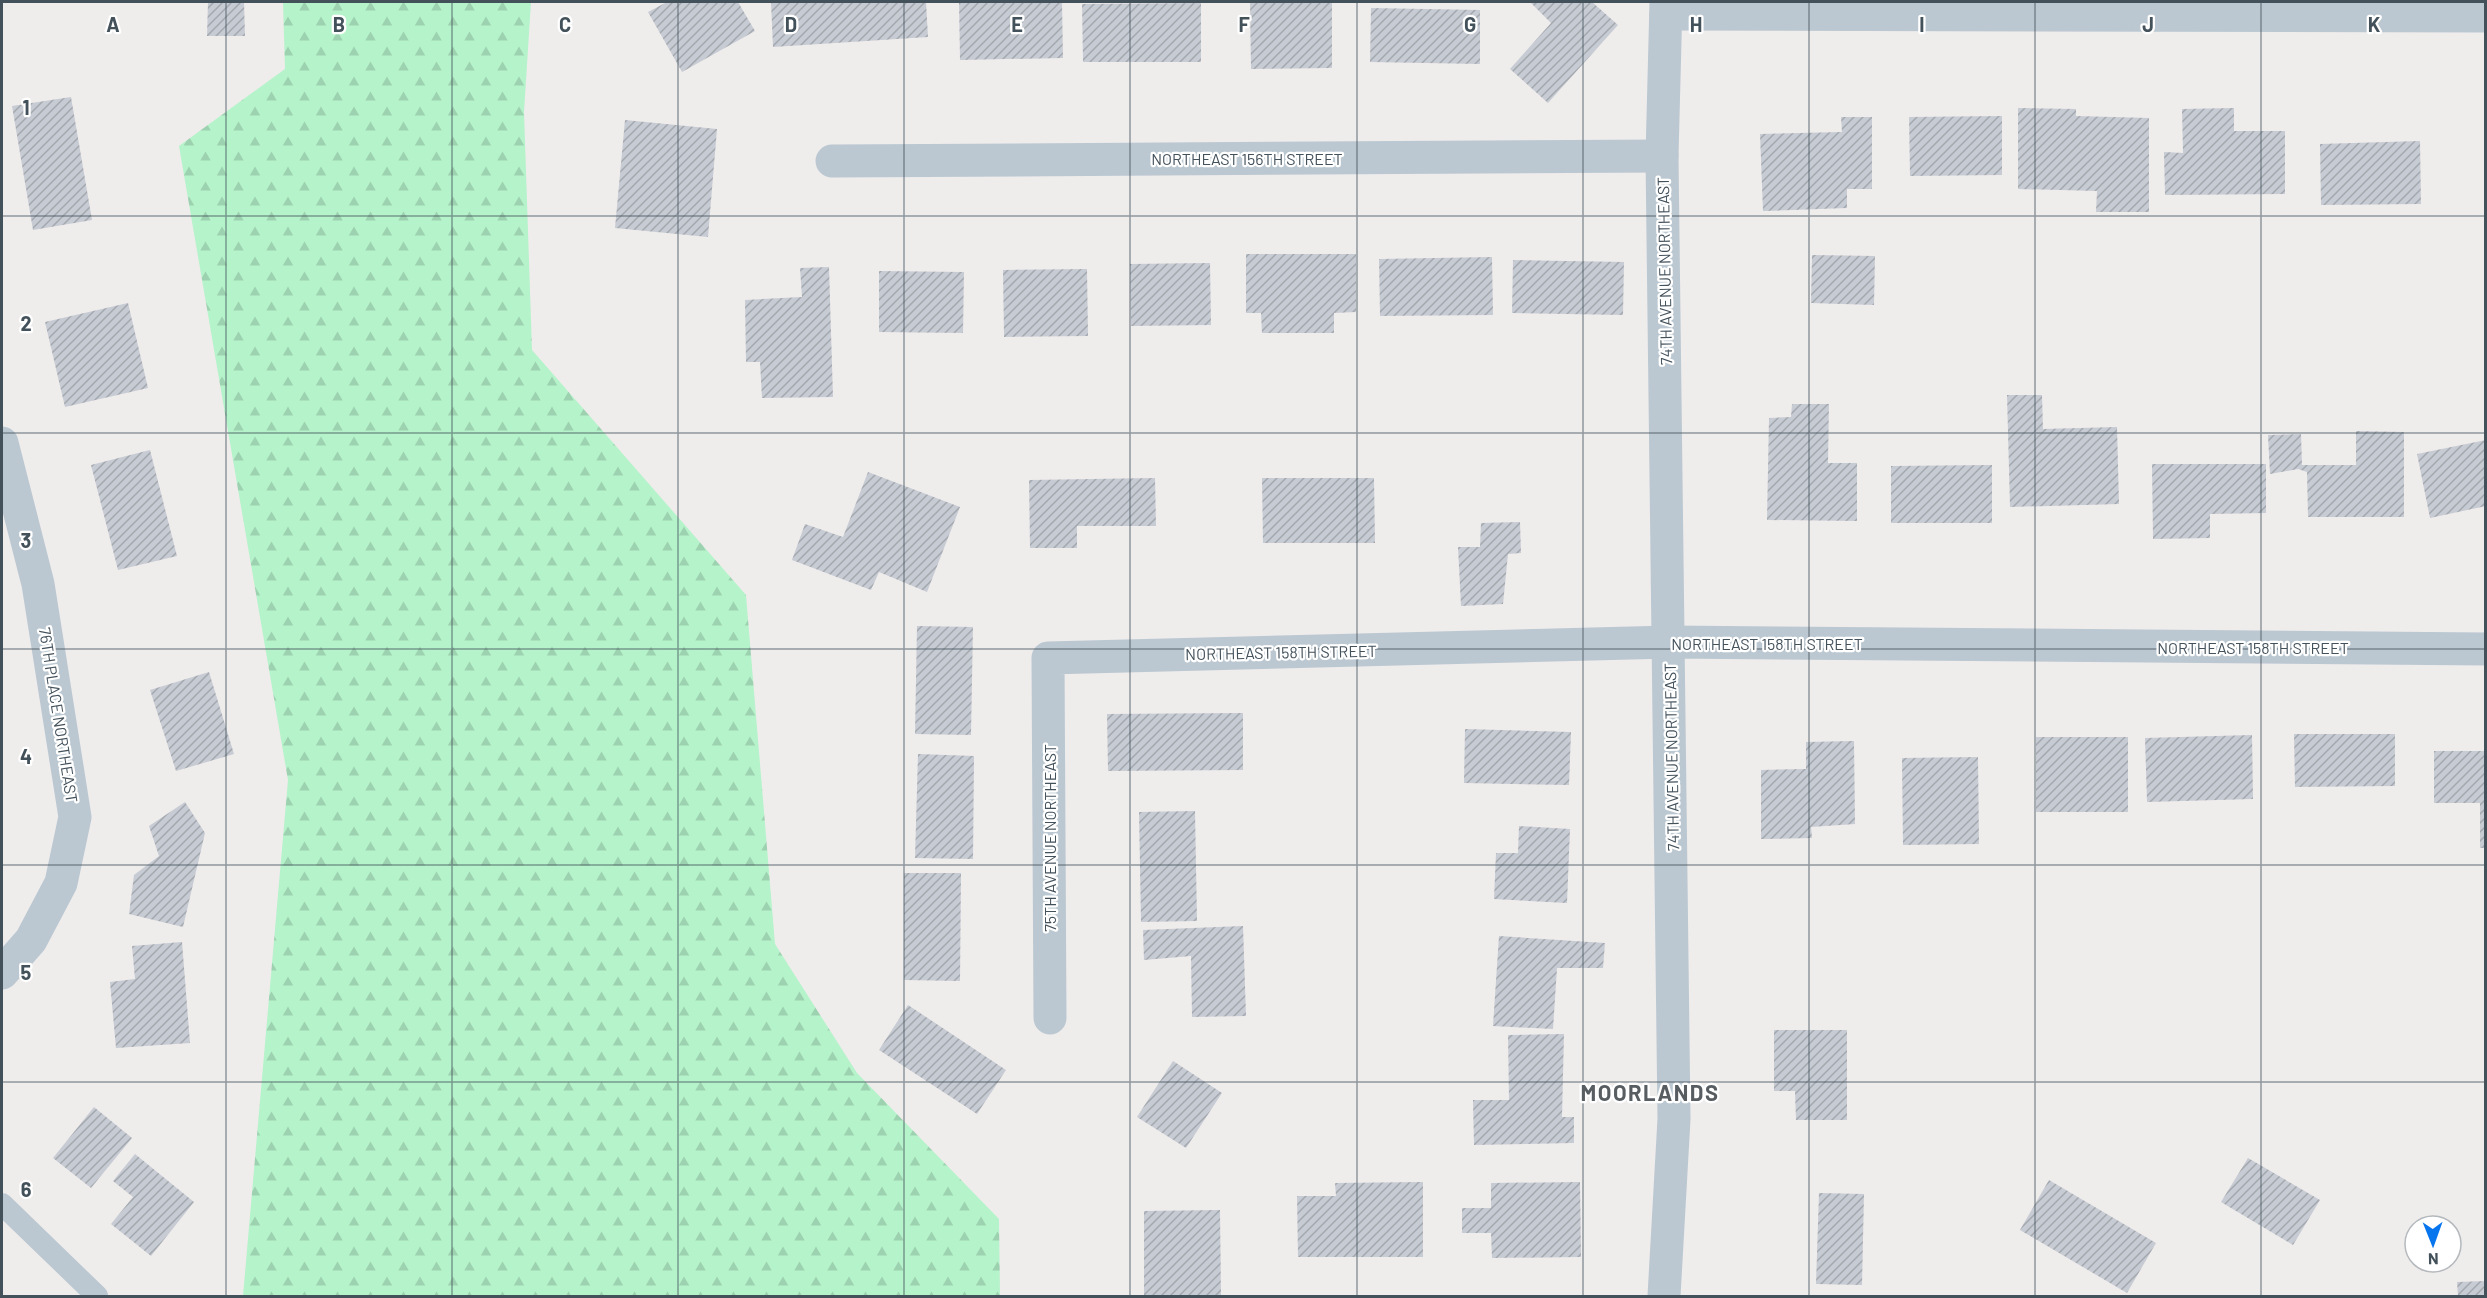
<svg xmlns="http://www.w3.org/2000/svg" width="2487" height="1298" viewBox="0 0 2487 1298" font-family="Barlow,sans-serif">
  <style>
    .forest { fill: url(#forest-firs) }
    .building { fill: url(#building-hatch) }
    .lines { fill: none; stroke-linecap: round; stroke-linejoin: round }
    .service { stroke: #bbc8d1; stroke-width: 22 }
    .minor { stroke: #bbc8d1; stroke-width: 33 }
    .grid { fill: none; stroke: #43515b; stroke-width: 1.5; stroke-opacity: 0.55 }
    .labels { text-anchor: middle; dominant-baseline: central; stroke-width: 4.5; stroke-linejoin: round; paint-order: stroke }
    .street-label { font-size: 16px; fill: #43515b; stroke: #fff }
    .district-label { font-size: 22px; font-weight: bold; letter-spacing: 1.5px; fill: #585d62; stroke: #fff }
    .grid-label { font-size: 20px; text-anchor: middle; font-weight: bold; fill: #43515b; stroke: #fff; stroke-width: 4.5; stroke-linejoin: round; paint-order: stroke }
  </style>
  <defs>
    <pattern id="forest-firs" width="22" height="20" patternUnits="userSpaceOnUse" patternTransform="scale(1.5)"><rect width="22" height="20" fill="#b5f3ca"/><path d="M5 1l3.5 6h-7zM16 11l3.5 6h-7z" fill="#9dd2b0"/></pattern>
    <pattern id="building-hatch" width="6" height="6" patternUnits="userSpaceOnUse" patternTransform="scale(1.5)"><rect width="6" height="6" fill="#c7cbd3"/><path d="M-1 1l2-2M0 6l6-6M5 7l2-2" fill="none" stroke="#a3a7ae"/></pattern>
  </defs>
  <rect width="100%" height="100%" fill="#efecec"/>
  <path class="forest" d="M283 2H531L524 112 532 350 746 595 775 944 857 1073 999 1219 1000 1296H243L288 780 179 146 285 69Z"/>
  <g class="building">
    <path d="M208 2H244L245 36H207Z"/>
    <path d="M667 2H738L755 31 682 72 648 12Z"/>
    <path d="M771 2H926L928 37 773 47Z"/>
    <path d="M959 2H1062L1063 58 960 60Z"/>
    <path d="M1250 2H1332V68L1251 69Z"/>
    <path d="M1530 2H1592L1618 25 1548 103 1510 69 1551 23Z"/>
    <path d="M1201 3V62H1083L1082 4Z"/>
    <path d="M1371 8 1480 10V64L1370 62Z"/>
    <path d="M71 97 92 220 33 230 12 106Z"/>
    <path d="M2018 108 2076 109V116L2149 118V212H2096L2097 191 2018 189Z"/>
    <path d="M2234 108V131H2285V194L2165 195 2164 152 2183 153 2182 109Z"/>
    <path d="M2002 116V175L1910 176 1909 117Z"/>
    <path d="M1841 117H1872V189H1847V208L1763 211 1760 134 1842 132Z"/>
    <path d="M625 120 717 129 708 237 615 228Z"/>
    <path d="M2420 141 2421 204 2321 205 2320 144Z"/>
    <path d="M1246 254H1356V312L1334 313V333H1262L1261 313H1246Z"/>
    <path d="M1812 255 1875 256 1874 305 1811 303Z"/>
    <path d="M1492 257 1493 315 1380 316 1379 259Z"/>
    <path d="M1513 260 1624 262 1623 315 1512 313Z"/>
    <path d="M1210 263 1211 325 1131 326 1130 264Z"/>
    <path d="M829 267 833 397 762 398 760 362H746L745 300 802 297 800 268Z"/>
    <path d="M1087 269 1088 336 1004 337 1003 270Z"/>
    <path d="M879 271 964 272 963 333 879 332Z"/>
    <path d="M128 303 148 388 65 407 45 322Z"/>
    <path d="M2007 395H2042L2043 429 2117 427 2119 504 2010 507Z"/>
    <path d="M1792 404H1829L1828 463H1857V521L1767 520 1769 418 1791 417Z"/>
    <path d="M2356 431 2404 432V517H2308L2307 472 2298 469 2270 474 2268 435 2301 434 2302 465H2356Z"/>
    <path d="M2486 440V506L2430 518 2417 454Z"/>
    <path d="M150 450 177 556 118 570 91 465Z"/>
    <path d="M2152 464H2266V513L2210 514V538L2153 539Z"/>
    <path d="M1992 465V523H1891V466Z"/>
    <path d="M868 472 960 507 927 592 879 572 871 590 792 560 805 524 843 537Z"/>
    <path d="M1155 478 1156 526H1077V548H1030L1029 480Z"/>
    <path d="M1262 478H1374L1375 543H1263Z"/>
    <path d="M1520 522 1521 553 1508 554 1503 604 1461 606 1458 547H1480L1481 523Z"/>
    <path d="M917 626 973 627 971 735 915 734Z"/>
    <path d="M209 672 234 754 176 771 150 690Z"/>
    <path d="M1243 713V770L1108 771 1107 714Z"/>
    <path d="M1465 729 1571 732 1569 785 1464 783Z"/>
    <path d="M2294 734H2395V786L2295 787Z"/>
    <path d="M2252 735 2253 799 2147 802 2145 738Z"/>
    <rect x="2036" y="737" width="92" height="75"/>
    <path d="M1854 741 1855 824 1811 827 1812 838 1761 839V770L1806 769V742Z"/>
    <path d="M2434 751H2486V848H2480V803H2434Z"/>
    <path d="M918 754 974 756 973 859 915 858Z"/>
    <path d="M1978 757 1979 844 1903 845 1902 758Z"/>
    <path d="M185 802 205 833 183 927 129 914 134 875 159 856 149 826Z"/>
    <path d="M1195 811 1197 921 1141 922 1139 812Z"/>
    <path d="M1519 826 1570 829 1567 903 1494 899 1496 853H1518Z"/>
    <path d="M904 873H961L960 981 904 980Z"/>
    <path d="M1243 926 1246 1016 1192 1017 1191 956 1144 960 1143 930Z"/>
    <path d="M1499 936 1605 943 1603 968H1557L1553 1029 1493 1026Z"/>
    <path d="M182 942 190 1043 116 1048 110 982 135 979 132 946Z"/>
    <path d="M908 1005 1006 1070 977 1114 879 1050Z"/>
    <path d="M1774 1030H1847V1120H1796L1795 1091H1774Z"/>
    <path d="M1564 1034 1562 1117H1574V1143L1474 1145 1473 1100H1509L1508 1035Z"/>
    <path d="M1173 1061 1222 1093 1186 1148 1137 1117Z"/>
    <path d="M94 1107 132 1138 91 1188 53 1158Z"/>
    <path d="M135 1154 194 1202 151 1256 111 1224 133 1197 113 1181Z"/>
    <path d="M2248 1158 2320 1200 2293 1245 2221 1202Z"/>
    <path d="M2049 1180 2156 1243 2127 1293 2020 1230Z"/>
    <path d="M1423 1182V1257H1298L1297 1196H1336L1335 1183Z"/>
    <path d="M1580 1182 1581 1257 1492 1258 1491 1233H1462V1208H1491V1183Z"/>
    <path d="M1819 1193 1864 1194 1862 1285 1816 1284Z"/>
    <path d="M1220 1210 1221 1296H1144V1211Z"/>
    <path d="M2486 1281V1296H2458L2457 1282Z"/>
  </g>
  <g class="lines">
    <path class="service" d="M2 1204 97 1296"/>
    <g class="minor">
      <path d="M1666 14 2486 16"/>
      <path d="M832 161 1662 156"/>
      <path d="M2 443 38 584 75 817 61 883 31 940 2 973"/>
      <path d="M1050 1018 1048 658 1670 642 2486 649"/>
      <path d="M1664 1296 1674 1119 1662 156 1666 2"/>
    </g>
  </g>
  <path class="grid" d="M226 2V1296M452 2V1296M678 2V1296M904 2V1296M1130 2V1296M1357 2V1296M1583 2V1296M1809 2V1296M2035 2V1296M2261 2V1296M2 216H2486M2 433H2486M2 649H2486M2 865H2486M2 1082H2486"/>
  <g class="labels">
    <g class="street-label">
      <text x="1247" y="158">NORTHEAST 156TH STREET</text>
      <text transform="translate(1664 271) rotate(-91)">74TH AVENUE NORTHEAST</text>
      <text x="1767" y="643">NORTHEAST 158TH STREET</text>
      <text x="2253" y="647">NORTHEAST 158TH STREET</text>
      <text transform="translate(1281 652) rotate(-1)">NORTHEAST 158TH STREET</text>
      <text transform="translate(59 715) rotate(81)">76TH PLACE NORTHEAST</text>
      <text transform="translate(1671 757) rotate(-91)">74TH AVENUE NORTHEAST</text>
      <text transform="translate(1049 838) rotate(-90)">75TH AVENUE NORTHEAST</text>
    </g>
    <g class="district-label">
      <text x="1650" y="1092">MOORLANDS</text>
    </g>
  </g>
  <g class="grid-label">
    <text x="113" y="32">A</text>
    <text x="339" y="32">B</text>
    <text x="565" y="32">C</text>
    <text x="791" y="32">D</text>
    <text x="1017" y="32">E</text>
    <text x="1244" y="32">F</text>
    <text x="1470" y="32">G</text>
    <text x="1696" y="32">H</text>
    <text x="1922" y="32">I</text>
    <text x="2148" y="32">J</text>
    <text x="2374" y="32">K</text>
    <text x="26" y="115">1</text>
    <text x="26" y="331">2</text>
    <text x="26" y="548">3</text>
    <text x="26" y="764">4</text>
    <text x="26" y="980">5</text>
    <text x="26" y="1197">6</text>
  </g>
  <rect width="2487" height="1298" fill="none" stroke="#43515b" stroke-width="6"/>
  <g transform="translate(2433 1244) rotate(179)"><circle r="28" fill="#ffffff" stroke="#b4b9bd" stroke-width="1.5"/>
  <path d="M0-4.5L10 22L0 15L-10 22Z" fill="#0776ee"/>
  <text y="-9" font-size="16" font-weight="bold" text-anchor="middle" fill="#43515b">N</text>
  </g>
</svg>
